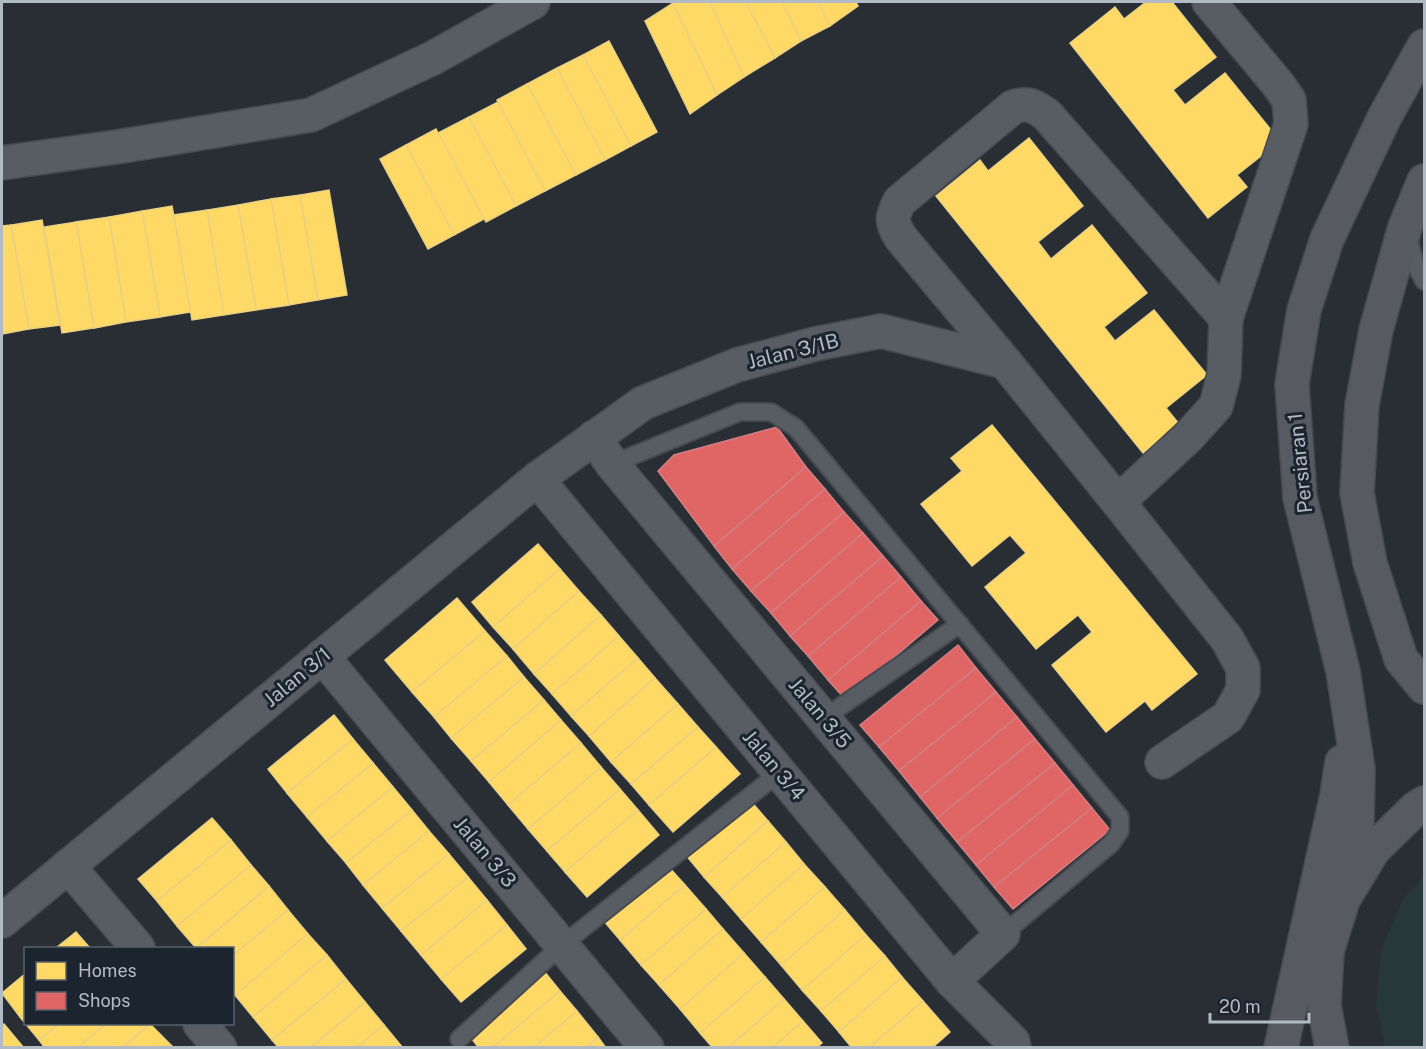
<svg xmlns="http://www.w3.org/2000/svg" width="1426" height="1049" viewBox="0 0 1426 1049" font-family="'Public Sans',sans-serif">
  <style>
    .green { fill: #26383a }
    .homes { fill: #ffd966; stroke: #e8d083; stroke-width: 1.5 }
    .shops { fill: #e06666; stroke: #d27f83; stroke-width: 1.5 }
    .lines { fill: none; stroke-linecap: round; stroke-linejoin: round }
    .lane-casing { stroke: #464a50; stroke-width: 20 }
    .street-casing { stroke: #464a50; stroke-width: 36 }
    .secondary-casing { stroke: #464a50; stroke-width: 36 }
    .lane { stroke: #585c63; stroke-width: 16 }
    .street { stroke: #585c63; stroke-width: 33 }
    .secondary { stroke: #575b61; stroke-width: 33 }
    .labels { text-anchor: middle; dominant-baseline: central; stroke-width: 6; stroke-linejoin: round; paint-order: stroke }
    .street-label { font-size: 20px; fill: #b2bac6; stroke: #1c242f }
  </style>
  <rect width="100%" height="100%" fill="#292e35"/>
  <path class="green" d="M1424 876V1047H1385L1376 1005 1381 950 1403 899Z"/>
  <g class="homes">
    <path d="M675 2H710L744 77 717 95 673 3Z"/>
    <path d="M710 2H746L775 58 744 77Z"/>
    <path d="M746 2H782L801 41 775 58Z"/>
    <path d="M782 2H818L830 26 801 41Z"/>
    <path d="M818 2H856L858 6 830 26Z"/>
    <path d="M1146 2H1172L1216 57 1173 90 1185 105 1225 73 1280 141 1237 175 1247 187 1208 218 1070 43 1115 7 1124 19Z"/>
    <path d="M673 3 717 95 690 114 645 21Z"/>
    <path d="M609 41 657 132 631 146 583 55Z"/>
    <path d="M583 55 631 146 605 160 557 68Z"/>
    <path d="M557 68 605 160 576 175 527 84Z"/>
    <path d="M527 84 576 175 545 191 497 100Z"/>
    <path d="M498 102 545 191 516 206 469 117Z"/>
    <path d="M469 117 516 206 486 222 438 133Z"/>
    <path d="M436 129 484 219 454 235 406 145Z"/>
    <path d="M1029 138 1083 206 1038 242 1051 259 1092 225 1147 293 1104 327 1115 341 1154 310 1207 375 1166 408 1179 424 1143 453 936 196 980 160 988 171Z"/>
    <path d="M406 145 454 235 428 249 380 159Z"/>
    <path d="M329 190 347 295 318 300 300 195Z"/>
    <path d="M300 195 318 300 289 305 271 199Z"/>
    <path d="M271 199 289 305 256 310 238 205Z"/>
    <path d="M238 205 256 310 224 315 207 210Z"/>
    <path d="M172 206 191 312 160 317 142 211Z"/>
    <path d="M207 210 224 315 192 320 174 215Z"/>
    <path d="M142 211 160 317 126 322 109 217Z"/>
    <path d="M109 217 126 322 94 328 76 222Z"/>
    <path d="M42 220 60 325 29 329 11 225Z"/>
    <path d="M76 222 94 328 62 333 44 227Z"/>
    <path d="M11 225 29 329 2 334V226Z"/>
    <path d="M992 425 1197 674 1152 710 1145 701 1106 732 1052 665 1092 632 1078 615 1036 649 985 587 1026 553 1010 535 972 566 921 504 962 471 951 458Z"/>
    <path d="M538 544 560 569 493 627 472 602Z"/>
    <path d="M560 569 579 591 513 649 493 627Z"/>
    <path d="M579 591 601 615 534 674 513 649Z"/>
    <path d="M457 598 485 631 412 692 385 660Z"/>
    <path d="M601 615 619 636 552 694 534 674Z"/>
    <path d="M485 631 507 656 434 717 412 692Z"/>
    <path d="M619 636 638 658 571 716 552 694Z"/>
    <path d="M507 656 524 677 451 738 434 717Z"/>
    <path d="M638 658 655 678 589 736 571 716Z"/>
    <path d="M524 677 544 700 471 761 451 738Z"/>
    <path d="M655 678 678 704 611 762 589 736Z"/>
    <path d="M544 700 561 720 489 782 471 761Z"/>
    <path d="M678 704 698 727 631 784 611 762Z"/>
    <path d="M334 715 353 739 287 793 268 769Z"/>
    <path d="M561 720 581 743 508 805 489 782Z"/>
    <path d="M698 727 716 747 649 805 631 784Z"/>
    <path d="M353 739 373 763 307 817 287 793Z"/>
    <path d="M581 743 601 767 528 829 508 805Z"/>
    <path d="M716 747 740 774 673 832 649 805Z"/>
    <path d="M373 763 393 787 327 841 307 817Z"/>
    <path d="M601 767 620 789 547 851 528 829Z"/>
    <path d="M393 787 412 810 346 863 327 841Z"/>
    <path d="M620 789 638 810 565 872 547 851Z"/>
    <path d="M749 799 768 821 704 877 685 854Z"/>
    <path d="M412 810 429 831 363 885 346 863Z"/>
    <path d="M638 810 659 835 587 897 565 872Z"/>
    <path d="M212 818 231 840 157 901 138 879Z"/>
    <path d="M768 821 786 842 722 897 704 877Z"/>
    <path d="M429 831 449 854 382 908 363 885Z"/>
    <path d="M231 840 251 865 177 926 157 901Z"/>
    <path d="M786 842 804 864 741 919 722 897Z"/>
    <path d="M449 854 468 877 401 931 382 908Z"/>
    <path d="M804 864 825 887 761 942 741 919Z"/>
    <path d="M251 865 269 886 196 948 177 926Z"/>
    <path d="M667 865 685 885 620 940 603 920Z"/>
    <path d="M468 877 487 900 421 955 401 931Z"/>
    <path d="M685 885 706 909 641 965 620 940Z"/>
    <path d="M269 886 288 910 232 956V948H197Z"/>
    <path d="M825 887 845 910 781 965 761 942Z"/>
    <path d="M487 900 507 925 441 979 421 955Z"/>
    <path d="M706 909 723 929 659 985 641 965Z"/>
    <path d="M288 910 308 934 235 995 232 992V956Z"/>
    <path d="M845 910 866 935 802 990 781 965Z"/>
    <path d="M507 925 526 949 461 1002 441 979Z"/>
    <path d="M723 929 744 953 680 1009 659 985Z"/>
    <path d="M76 932 90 948H56Z"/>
    <path d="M308 934 327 955 253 1017 235 995Z"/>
    <path d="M866 935 885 956 821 1011 802 990Z"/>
    <path d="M744 953 765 977 700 1033 680 1009Z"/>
    <path d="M327 955 346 979 272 1040 253 1017Z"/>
    <path d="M885 956 902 977 839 1032 821 1011Z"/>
    <path d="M544 971 560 991 492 1048H479L468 1034Z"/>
    <path d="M26 973V1012L20 1017 2 993Z"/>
    <path d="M765 977 784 999 728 1048H713L700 1033Z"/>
    <path d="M902 977 923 1001 869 1048H852L839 1032Z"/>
    <path d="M346 979 365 1002 310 1048H279L272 1040Z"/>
    <path d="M560 991 577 1011 533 1048H492Z"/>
    <path d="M784 999 803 1021 772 1048H728Z"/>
    <path d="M923 1001 950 1032 932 1048H869Z"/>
    <path d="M365 1002 384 1025 356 1048H310Z"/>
    <path d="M577 1011 598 1037 586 1048H533Z"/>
    <path d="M26 1012V1024H59L39 1040 20 1017Z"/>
    <path d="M803 1021 822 1043 816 1048H772Z"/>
    <path d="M4 1024 24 1048H2V1027Z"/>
    <path d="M59 1024H106L77 1048H45L39 1040Z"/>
    <path d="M106 1024H150L122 1048H77Z"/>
    <path d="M150 1024 172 1046 122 1048Z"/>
    <path d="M384 1025 403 1048H356Z"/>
    <path d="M598 1037 606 1048H586Z"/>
  </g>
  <g class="shops">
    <path d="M777 427 806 467 714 546 658 471 674 455Z"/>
    <path d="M806 467 825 489 732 569 714 546Z"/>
    <path d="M825 489 844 512 751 591 732 569Z"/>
    <path d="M844 512 863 533 771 613 751 591Z"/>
    <path d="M863 533 883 556 790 636 771 613Z"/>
    <path d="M883 556 901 577 808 656 790 636Z"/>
    <path d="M901 577 921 601 828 680 808 656Z"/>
    <path d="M921 601 938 620 845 699 828 680Z"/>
    <path d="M958 645 976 668 879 747 860 725Z"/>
    <path d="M976 668 996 692 899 771 879 747Z"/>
    <path d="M996 692 1017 717 920 797 899 771Z"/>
    <path d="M1017 717 1035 739 937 818 920 797Z"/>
    <path d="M1035 739 1055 763 957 842 937 818Z"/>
    <path d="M1055 763 1073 785 976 865 957 842Z"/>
    <path d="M1073 785 1092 808 994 887 976 865Z"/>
    <path d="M1092 808 1110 830 1013 909 994 887Z"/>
  </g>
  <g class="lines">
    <g class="lane-casing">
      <g id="lane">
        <path d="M1408 236 1415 264 1424 281"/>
        <path d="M612 464 740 412H771L796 428 1120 817V831L1111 844 1003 934"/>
        <path d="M824 718 960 624"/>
        <path d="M459 1039 562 945 780 772"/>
      </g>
    </g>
    <g class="street-casing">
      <g id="street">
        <path d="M2 163 123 146 311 115 433 58 533 2"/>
        <path d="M594 437 612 464 1003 934 952 981"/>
        <path d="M537 479 952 981 1013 1042 1014 1048"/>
        <path d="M1118 502 1188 437 1216 406 1224 375 1226 318 1291 124 1289 100 1277 83 1209 2"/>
        <path d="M322 656 647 1048"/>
        <path d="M1162 762 1228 717 1243 690V668L1227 639 1118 502 1005 362 901 238C891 222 891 217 900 201L1013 107C1028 102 1035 106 1047 115L1226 318"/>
        <path d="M68 866 138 948"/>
        <path d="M2 921 537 479 643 403 737 365 815 344 881 331 1005 362"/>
        <path d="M200 1024 220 1048"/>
      </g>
    </g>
    <g class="secondary-casing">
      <g id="secondary">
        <path d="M1424 181 1405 227 1376 330 1362 405 1357 493 1370 563 1401 659 1424 687"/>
        <path d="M1343 900 1357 823 1358 769 1343 671 1300 498 1292 384 1304 310 1327 239 1384 118 1424 46"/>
        <path d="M1281 1048 1337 795 1342 762"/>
        <path d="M1332 1048 1324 1005 1327 951 1343 900 1374 849 1416 808 1424 803"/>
      </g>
    </g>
    <use href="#lane" class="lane"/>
    <use href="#street" class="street"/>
    <use href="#secondary" class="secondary"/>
  </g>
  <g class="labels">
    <g class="street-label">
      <text transform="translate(793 351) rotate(-14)">Jalan 3/1B</text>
      <text transform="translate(1300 463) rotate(-96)">Persiaran 1</text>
      <text transform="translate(297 677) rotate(-40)">Jalan 3/1</text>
      <text transform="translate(820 713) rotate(50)">Jalan 3/5</text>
      <text transform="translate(774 765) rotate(50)">Jalan 3/4</text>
      <text transform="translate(485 852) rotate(50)">Jalan 3/3</text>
    </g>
  </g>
  <rect width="1426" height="1049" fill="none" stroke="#b2bac6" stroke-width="6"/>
  <rect x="24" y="947" width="210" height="78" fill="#1c242f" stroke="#58606b" stroke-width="1.5"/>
  <rect x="36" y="962" width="30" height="18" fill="#ffd966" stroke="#58606b" stroke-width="1.5"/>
  <text x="78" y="977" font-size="18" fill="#b2bac6">Homes</text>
  <rect x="36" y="992" width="30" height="18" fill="#e06666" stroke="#58606b" stroke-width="1.5"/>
  <text x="78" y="1007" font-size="18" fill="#b2bac6">Shops</text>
  <path d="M1210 1013v9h99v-9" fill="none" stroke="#b2bac6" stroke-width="3"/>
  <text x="1219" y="1013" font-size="18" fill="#b2bac6" stroke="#1c242f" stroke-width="4.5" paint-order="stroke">20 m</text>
</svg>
